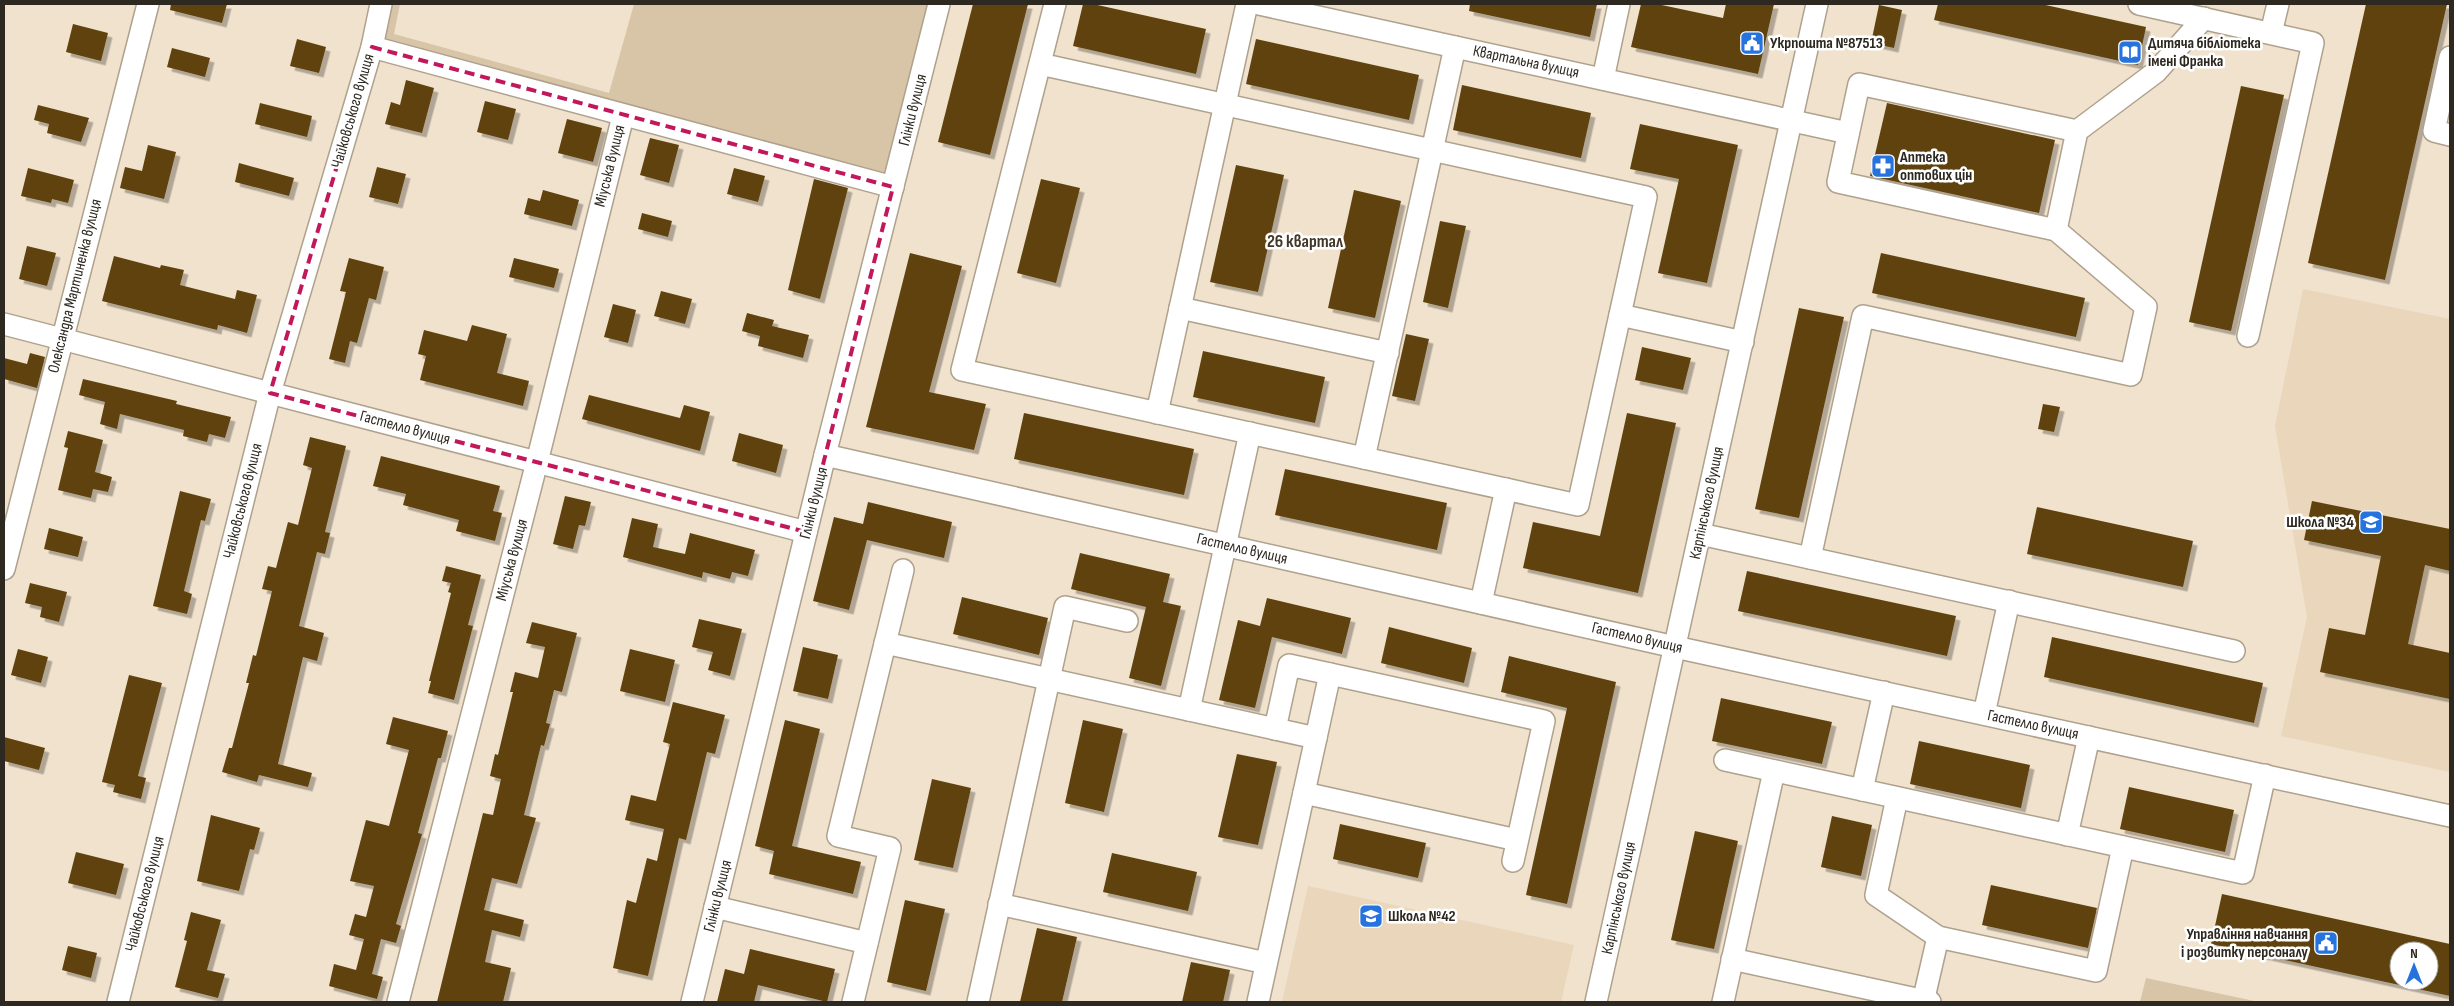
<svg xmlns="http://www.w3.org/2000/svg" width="2454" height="1006" viewBox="0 0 2454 1006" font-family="'Sofia Sans Condensed',sans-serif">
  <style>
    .built { fill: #e9d6bb }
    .green { fill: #d8c4a6 }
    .building { fill: #5e4310; fill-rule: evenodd; filter: url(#shadow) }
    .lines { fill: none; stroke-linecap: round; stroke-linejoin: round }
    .minor-casing { stroke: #aea18d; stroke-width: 24 }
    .minor { stroke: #fff; stroke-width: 21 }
    .marked { fill: none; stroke: #c2185b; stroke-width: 4; stroke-dasharray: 10 6; stroke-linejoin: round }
    .labels { text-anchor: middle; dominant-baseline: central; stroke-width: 5; stroke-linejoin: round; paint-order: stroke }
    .poi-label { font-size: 16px; font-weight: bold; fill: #2d2820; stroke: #fff; text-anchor: start }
    .street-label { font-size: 16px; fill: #2d2820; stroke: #fff }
    .neighbourhood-label { font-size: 18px; font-weight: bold; fill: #443928; stroke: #fff }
  </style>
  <defs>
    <filter id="shadow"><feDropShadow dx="4.5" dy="4.5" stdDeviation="0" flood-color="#0004"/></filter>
  </defs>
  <rect width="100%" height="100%" fill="#f1e2cd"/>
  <g class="built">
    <path d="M2303 289 2450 319V772L2281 736 2307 617 2275 426Z"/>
    <path d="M1308 886 1574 945 1561 1002H1282Z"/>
  </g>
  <g class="green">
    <path d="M388 4H400L394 34 609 93 634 4H934L889 180 379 44Z"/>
    <path d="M2146 978 2259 1002H2140Z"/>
  </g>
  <g class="building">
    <path d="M171 4H227L222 23 170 10Z"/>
    <path d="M973 4H1028L990 155 938 142Z"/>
    <path d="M1083 4H1093L1206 29 1196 74 1073 46Z"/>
    <path d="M1470 4H1597L1590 37 1469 11Z"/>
    <path d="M1641 4H1657L1723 18 1726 4H1774L1758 74 1631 47Z"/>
    <path d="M1938 4H2041L2146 27 2138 65 1934 20Z"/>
    <path d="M2366 4H2447L2385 280 2308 263Z"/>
    <path d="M1879 5 1902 10 1894 48 1871 43Z"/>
    <path d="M73 24 108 33 101 61 66 52Z"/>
    <path d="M297 39 326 47 319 73 290 66Z"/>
    <path d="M1256 39 1419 75 1409 120 1246 84Z"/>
    <path d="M172 48 210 58 205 77 167 67Z"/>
    <path d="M406 80 434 88 422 133 385 124 391 102 400 105Z"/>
    <path d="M1462 85 1591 113 1581 158 1453 130Z"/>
    <path d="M2241 86 2284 95 2231 331 2189 322Z"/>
    <path d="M485 101 516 109 508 140 477 132Z"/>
    <path d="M260 103 312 116 307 137 255 124Z"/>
    <path d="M1887 103 2055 140 2039 213 1870 176Z"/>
    <path d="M38 105 89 118 81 142 47 133 49 124 34 120Z"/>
    <path d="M567 119 602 128 593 162 558 153Z"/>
    <path d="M1640 124 1738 145 1707 283 1658 273 1679 179 1630 169Z"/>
    <path d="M650 138 679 145 669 183 640 175Z"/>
    <path d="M148 145 176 152 164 199 120 188 125 167 142 171Z"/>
    <path d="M239 163 294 178 289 196 235 182Z"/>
    <path d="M1236 165 1284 175 1258 292 1210 282Z"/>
    <path d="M377 167 406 174 398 204 369 197Z"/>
    <path d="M28 168 74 180 68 203 52 199 51 203 21 196Z"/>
    <path d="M734 168 765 176 758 202 727 194Z"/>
    <path d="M814 179 848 188 820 299 788 290Z"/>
    <path d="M1041 179 1080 188 1056 283 1017 273Z"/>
    <path d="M543 190 579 200 572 226 524 214 528 198 540 201Z"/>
    <path d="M1354 190 1401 201 1375 318 1328 308Z"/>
    <path d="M642 213 672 221 668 237 638 229Z"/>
    <path d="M1440 221 1466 226 1448 308 1423 302Z"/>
    <path d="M27 246 56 253 47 286 19 279Z"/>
    <path d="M910 253 962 266 929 392 986 404 974 450 866 427Z"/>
    <path d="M1881 253 2085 298 2076 337 1872 293Z"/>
    <path d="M114 256 160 268 161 265 184 270 180 285 235 299 237 290 257 295 247 333 218 325 217 330 102 301Z"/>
    <path d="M349 258 384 267 376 300 369 298 357 343 350 341 345 363 329 359 346 292 340 291Z"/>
    <path d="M514 258 559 269 554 288 509 277Z"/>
    <path d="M661 291 692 299 685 324 654 316Z"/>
    <path d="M613 304 636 310 628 343 604 337Z"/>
    <path d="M1799 308 1844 317 1799 518 1755 509Z"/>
    <path d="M747 313 774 320 772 326 809 335 803 358 758 346 760 336 742 331Z"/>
    <path d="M472 325 507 334 497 373 529 381 523 406 420 380 426 356 418 354 424 330 467 341Z"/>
    <path d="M1406 334 1429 339 1415 401 1392 396Z"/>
    <path d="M1642 347 1691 358 1683 390 1635 380Z"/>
    <path d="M1203 351 1325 377 1315 423 1193 397Z"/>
    <path d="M30 353 45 357 37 388 4 379V358L27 364Z"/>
    <path d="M83 379 177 401 176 404 231 417 225 438 209 434 207 442 183 436 184 430 120 414 117 429 100 424 105 402 79 395Z"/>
    <path d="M589 395 680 418 684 405 710 412 700 451 582 419Z"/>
    <path d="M2043 404 2060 407 2054 432 2038 429Z"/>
    <path d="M1024 413 1194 449 1184 495 1014 459Z"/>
    <path d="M1627 413 1676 423 1638 593 1523 568 1533 522 1600 536Z"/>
    <path d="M68 431 103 440 95 472 112 477 108 492 93 489 91 498 58 490 68 448 64 447Z"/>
    <path d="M739 433 783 445 776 473 732 461Z"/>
    <path d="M310 437 346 446 325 532 330 533 325 554 317 552 299 626 324 633 317 661 303 657 278 764 312 773 308 787 259 775 257 782 222 772 229 748H232L249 683H246L253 655 256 656 272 591 262 589 268 566 276 568 288 522 298 525 312 468 303 465Z"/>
    <path d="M381 456 500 486 493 511 502 513 495 541 456 531 459 520 403 505 406 494 373 486Z"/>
    <path d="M1285 469 1447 503 1437 550 1275 515Z"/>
    <path d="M180 491 211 499 205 521 201 520 184 591 192 594 187 614 153 606Z"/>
    <path d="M565 496 591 502 585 526 579 525 573 549 553 544Z"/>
    <path d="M2312 501 2450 529V571L2425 565 2408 644 2450 653V699L2320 672 2329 628 2365 635 2381 556 2304 540Z"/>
    <path d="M868 502 952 522 944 558 867 540 849 610 813 601 834 517 863 524Z"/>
    <path d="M2037 507 2193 541 2183 587 2027 554Z"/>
    <path d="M632 518 658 524 653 547 685 554 690 533 755 550 748 576 732 572 730 579 703 572 702 578 623 557Z"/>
    <path d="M49 528 83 537 78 557 44 549Z"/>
    <path d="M1080 553 1170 574 1163 602 1181 606 1161 686 1129 678 1146 607 1071 589Z"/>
    <path d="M446 566 481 575 468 625 473 626 454 700 428 693 431 681H429L451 593 448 592 451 583 442 581Z"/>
    <path d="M1747 571 1956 616 1947 656 1738 611Z"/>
    <path d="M30 583 67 592 59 622 40 617 42 607 25 603Z"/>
    <path d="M962 597 1048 618 1039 655 953 634Z"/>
    <path d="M1267 598 1351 618 1342 654 1272 637 1255 708 1219 700 1238 620 1260 626Z"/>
    <path d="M699 619 742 629 730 676 708 670 713 652 692 647Z"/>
    <path d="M532 622 577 633 562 692 554 690 546 723 550 724 544 746 541 745 524 815 536 818 517 884 492 878 484 910 524 920 520 937 492 930 485 962 511 968 503 1002H437L483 813 493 815 501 779 490 776 495 754 498 755 513 692H510L515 672 538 678 545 647 526 643Z"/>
    <path d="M1389 627 1472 648 1464 683 1381 663Z"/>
    <path d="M2052 637 2263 683 2254 723 2044 677Z"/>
    <path d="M803 647 838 655 828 699 793 691Z"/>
    <path d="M18 649 48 657 41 683 11 675Z"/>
    <path d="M630 649 675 660 665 702 620 691Z"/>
    <path d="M1509 656 1616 682 1567 904 1526 895 1567 708 1501 692Z"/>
    <path d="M129 675 162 683 138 776 146 778 141 799 113 792 115 785 102 782Z"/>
    <path d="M1721 698 1832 722 1822 764 1712 741Z"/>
    <path d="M673 702 725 715 715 754 707 752 686 840 679 838 648 976 613 968 627 900 636 903 647 858 657 861 664 829 625 820 631 795 656 801 670 744 663 742Z"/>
    <path d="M393 717 448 731 441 758H438L418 833 422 834 396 924 401 926 396 943 381 939 372 974 383 977 377 999 329 986 334 964 356 970 364 939 349 935 355 914 366 917 374 886 350 881 366 820 389 826 409 750 386 744Z"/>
    <path d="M785 720 820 729 792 846 861 862 853 894 769 874 774 851 755 846Z"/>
    <path d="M1083 720 1123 729 1104 812 1065 803Z"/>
    <path d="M4 737 45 748 39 770 4 761Z"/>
    <path d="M1919 741 2030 765 2021 808 1910 784Z"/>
    <path d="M1237 754 1277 762 1258 845 1218 837Z"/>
    <path d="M932 779 971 788 953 868 914 860Z"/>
    <path d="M2129 787 2234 810 2225 852 2120 829Z"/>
    <path d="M211 815 260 828 254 850 250 849 239 891 197 881Z"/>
    <path d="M1832 816 1872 825 1861 876 1821 867Z"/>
    <path d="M1340 824 1426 843 1418 878 1333 859Z"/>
    <path d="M1695 831 1738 841 1714 949 1671 940Z"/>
    <path d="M76 852 124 864 116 895 68 883Z"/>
    <path d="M1112 853 1197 872 1188 911 1103 892Z"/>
    <path d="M1991 885 2097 908 2088 948 1982 925Z"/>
    <path d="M2222 894 2450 944V996L2211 944ZM2399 951H2429V981H2399Z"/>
    <path d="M905 900 945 909 926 991 887 982Z"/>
    <path d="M191 912 221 920 207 970 225 974 218 998 175 987 187 941 184 940Z"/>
    <path d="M1037 928 1077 937 1062 1002H1020Z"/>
    <path d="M68 946 97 953 91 978 62 970Z"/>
    <path d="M750 949 835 969 827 1002 758 985 754 1002H717L725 969 744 974Z"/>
    <path d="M1191 962 1230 970 1223 1002H1182Z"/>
  </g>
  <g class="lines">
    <g class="minor-casing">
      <g id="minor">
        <path d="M1259 4 1848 133"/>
        <path d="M2139 4 2313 43 2248 336"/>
        <path d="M2271 33 2278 4"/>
        <path d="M372 47 893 187"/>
        <path d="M2450 57 2434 131 2450 135"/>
        <path d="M1040 64 1646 197 1578 505 962 370C993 248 1024 126 1055 4"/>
        <path d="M1603 79 1619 4"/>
        <path d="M2056 230 2077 131 2156 72 2204 18"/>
        <path d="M1180 308 1388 353"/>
        <path d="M1620 315 1743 342"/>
        <path d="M4 324 806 532"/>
        <path d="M1157 413 1247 4"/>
        <path d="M825 455 1675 647 2450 816"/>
        <path d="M1364 458 1455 47"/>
        <path d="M1700 534 2234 651"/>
        <path d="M1810 558 1863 316 2131 375 2146 307 2056 230 1838 182 1859 84 2077 131"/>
        <path d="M4 569 148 4"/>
        <path d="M1481 603 1506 489"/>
        <path d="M885 643 1316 738"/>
        <path d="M1189 710 1250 433"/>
        <path d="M1984 714 2009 601"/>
        <path d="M1275 729 1289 665 1544 721 1513 861"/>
        <path d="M1725 760 2243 873 2265 775"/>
        <path d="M1862 790 1884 692"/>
        <path d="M1304 793 1517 840"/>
        <path d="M1897 798 1876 895 1938 937 2096 971 2123 847"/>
        <path d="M2067 835 2089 737"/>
        <path d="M999 904 1266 963"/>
        <path d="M715 907 867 943"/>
        <path d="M1732 959 1930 1002"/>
        <path d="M118 1002 270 393 372 47 381 4"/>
        <path d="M398 1002 537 462 623 116"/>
        <path d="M692 1002 825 455 939 4"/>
        <path d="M853 1002 890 848 838 836 903 570"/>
        <path d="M978 1002 1065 607 1127 621"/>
        <path d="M1258 1002 1330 674"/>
        <path d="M1596 1002 1817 4"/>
        <path d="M1723 1002 1774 771"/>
        <path d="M1923 1002 1938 937"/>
      </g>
    </g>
    <use href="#minor" class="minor"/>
  </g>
  <path class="marked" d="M372 47 893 187 806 532 270 393Z"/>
  <defs>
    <g id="civic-square" transform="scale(1.25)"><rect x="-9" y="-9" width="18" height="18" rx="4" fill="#2673de" stroke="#fff"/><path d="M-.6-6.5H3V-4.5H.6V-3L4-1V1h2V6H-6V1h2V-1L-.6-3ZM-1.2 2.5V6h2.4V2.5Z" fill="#fff"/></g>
    <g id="library-square" transform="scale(1.25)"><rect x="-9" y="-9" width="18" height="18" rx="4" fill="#2673de" stroke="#fff"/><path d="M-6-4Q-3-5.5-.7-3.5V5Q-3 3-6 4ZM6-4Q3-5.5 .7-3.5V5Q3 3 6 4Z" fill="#fff"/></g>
    <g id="pharmacy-square" transform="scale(1.25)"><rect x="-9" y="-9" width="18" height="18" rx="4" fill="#2673de" stroke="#fff"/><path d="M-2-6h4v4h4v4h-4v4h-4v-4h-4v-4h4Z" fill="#fff"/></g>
    <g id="school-square" transform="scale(1.25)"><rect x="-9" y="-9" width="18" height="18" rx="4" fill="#2673de" stroke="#fff"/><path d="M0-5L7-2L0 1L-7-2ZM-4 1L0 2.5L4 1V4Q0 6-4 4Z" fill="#fff"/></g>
  </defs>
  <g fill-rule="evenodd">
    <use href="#civic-square" x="1752" y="43"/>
    <use href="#library-square" x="2130" y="52"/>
    <use href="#pharmacy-square" x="1883" y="166"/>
    <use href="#school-square" x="2371" y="522"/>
    <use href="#school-square" x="1371" y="916"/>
    <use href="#civic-square" x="2326" y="943"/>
  </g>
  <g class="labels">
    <g class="poi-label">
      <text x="1770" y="43">Укрпошта №87513</text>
      <text x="2148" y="43">Дитяча бібліотека<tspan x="2148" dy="18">імені Франка</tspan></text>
      <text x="1900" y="157">Аптека<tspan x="1900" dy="18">оптових цін</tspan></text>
      <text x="2354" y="522" text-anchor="end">Школа №34</text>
      <text x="1388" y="916">Школа №42</text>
      <text x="2308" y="934" text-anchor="end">Управління навчання<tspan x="2308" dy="18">і розвитку персоналу</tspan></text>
    </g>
    <g class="street-label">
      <text transform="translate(1526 62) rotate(12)">Квартальна вулиця</text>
      <text transform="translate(913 110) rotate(-76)">Глінки вулиця</text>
      <text transform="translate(353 111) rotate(-74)">Чайковського вулиця</text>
      <text transform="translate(610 166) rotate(-76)">Міуська вулиця</text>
      <text transform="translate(75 286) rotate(-76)">Олександра Мартиненка вулиця</text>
      <text transform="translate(405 428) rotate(15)">Гастелло вулиця</text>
      <text transform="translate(243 501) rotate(-76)">Чайковського вулиця</text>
      <text transform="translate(814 503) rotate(-76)">Глінки вулиця</text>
      <text transform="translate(1707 503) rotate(-78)">Карпінського вулиця</text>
      <text transform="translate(1242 549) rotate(13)">Гастелло вулиця</text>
      <text transform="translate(512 560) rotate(-75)">Міуська вулиця</text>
      <text transform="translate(1637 638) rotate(13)">Гастелло вулиця</text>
      <text transform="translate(2033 725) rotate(12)">Гастелло вулиця</text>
      <text transform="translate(145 894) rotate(-76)">Чайковського вулиця</text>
      <text transform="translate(718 896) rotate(-76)">Глінки вулиця</text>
      <text transform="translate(1619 898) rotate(-78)">Карпінського вулиця</text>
    </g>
    <g class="neighbourhood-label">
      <text x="1305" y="241">26 квартал</text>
    </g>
  </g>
  <rect width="2454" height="1006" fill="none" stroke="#2d2820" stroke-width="10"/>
  <g transform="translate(2414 966)"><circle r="24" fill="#ffffff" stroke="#aba9a6"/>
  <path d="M0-4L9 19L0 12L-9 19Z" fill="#2673de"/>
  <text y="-8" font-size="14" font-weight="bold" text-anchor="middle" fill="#2d2820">N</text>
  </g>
</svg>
